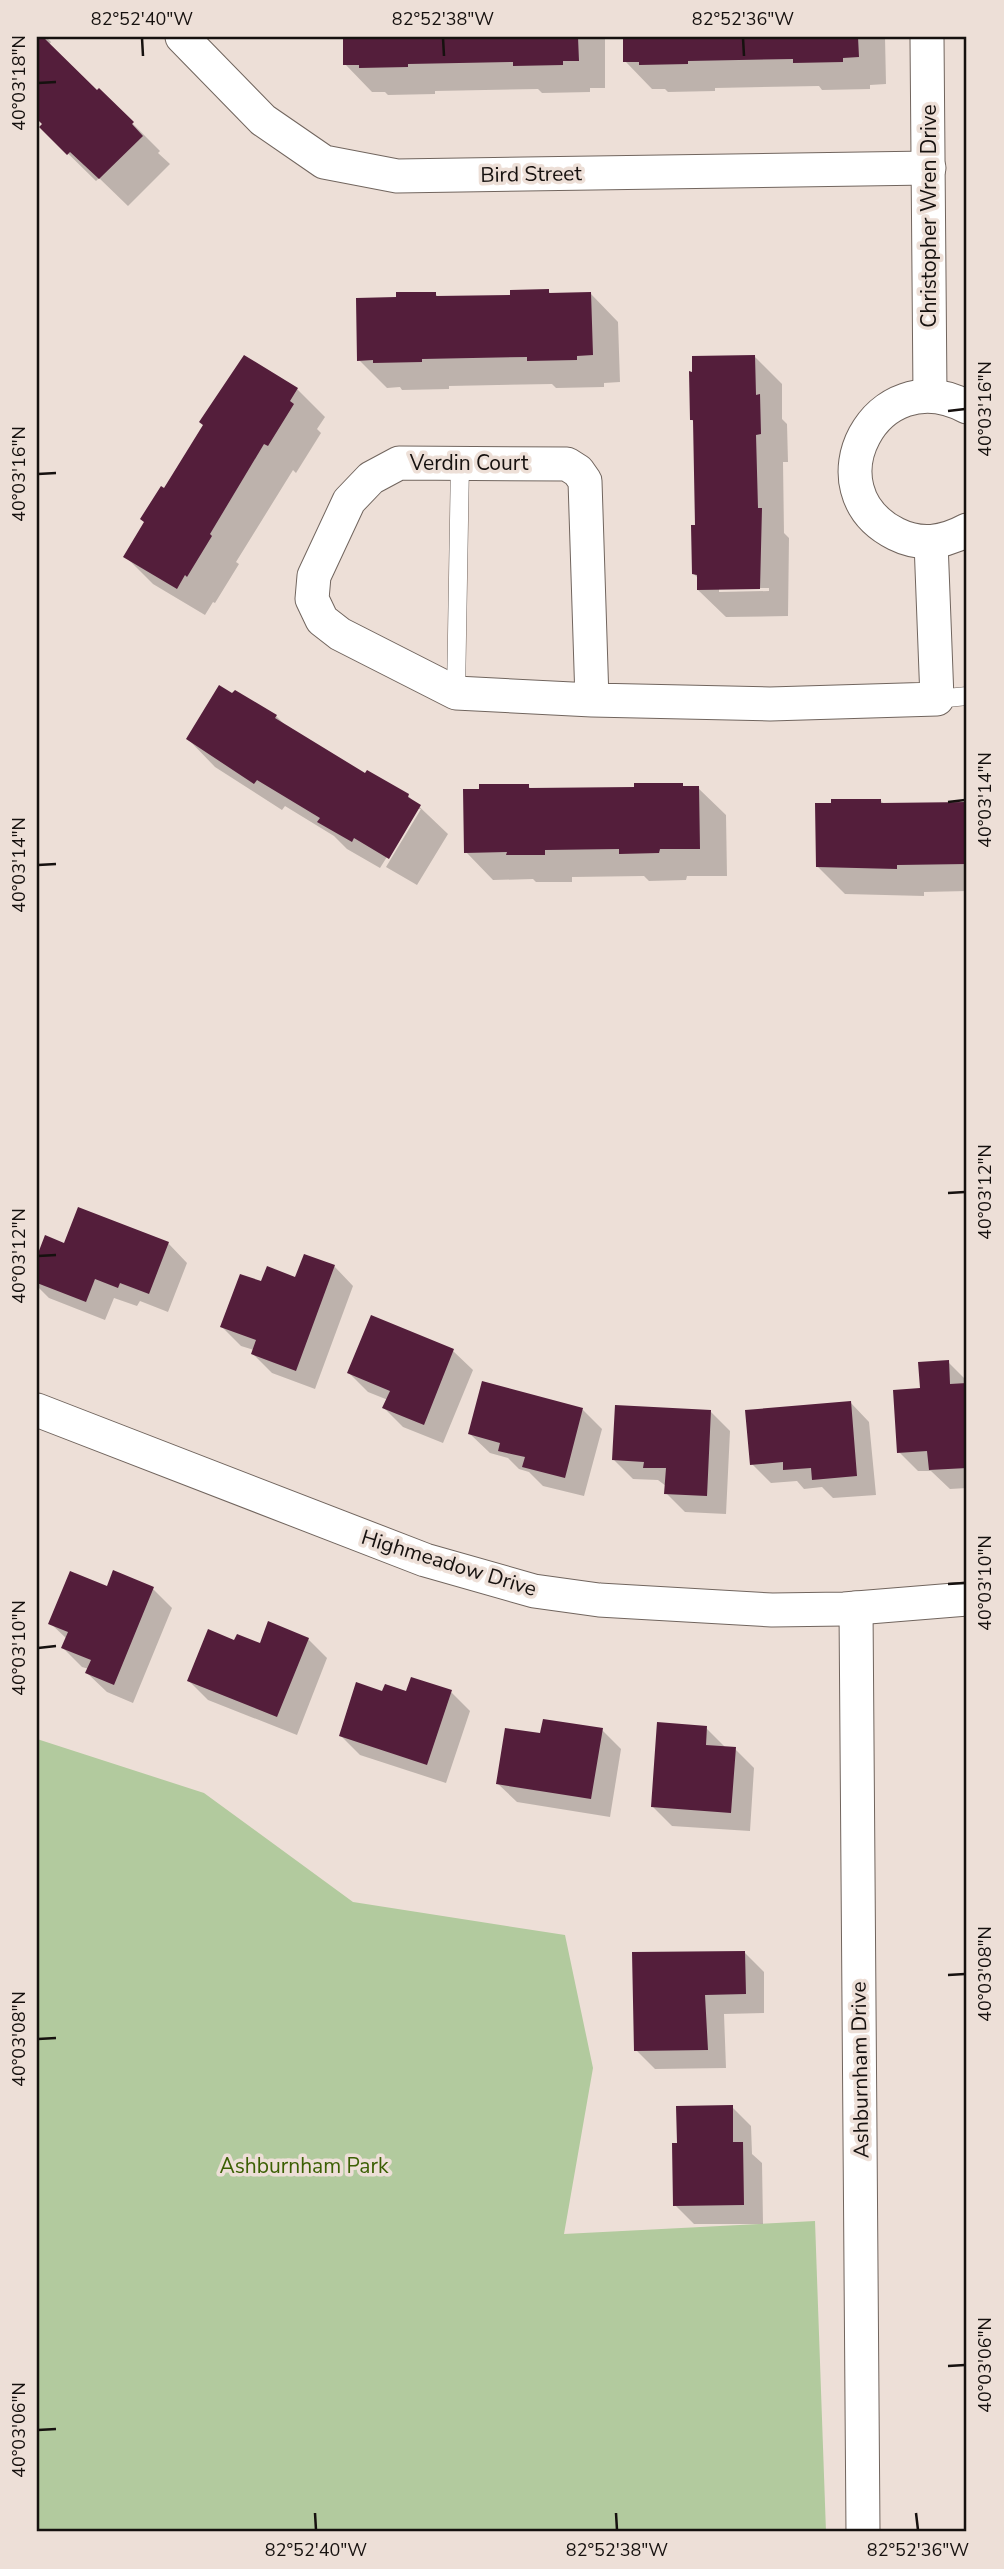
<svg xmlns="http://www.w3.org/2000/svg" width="1004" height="2569" viewBox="0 0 1004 2569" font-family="'Nunito Sans',sans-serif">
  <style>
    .green { fill: #b2ca9e }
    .shadow { fill: #0003; fill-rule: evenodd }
    .building { fill: #541e3b }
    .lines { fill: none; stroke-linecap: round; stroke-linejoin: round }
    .service-casing { stroke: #71655e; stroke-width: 19 }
    .minor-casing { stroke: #71655e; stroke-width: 35 }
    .service { stroke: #fff; stroke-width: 18 }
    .minor { stroke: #fff; stroke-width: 33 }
    .ticks { fill: none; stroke: #16110f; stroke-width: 2.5 }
    .labels { text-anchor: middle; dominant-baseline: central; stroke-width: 7; stroke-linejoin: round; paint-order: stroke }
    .street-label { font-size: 21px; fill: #16110f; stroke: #eddfd7 }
    .park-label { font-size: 21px; fill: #3b5f03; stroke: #eddfd7 }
    .neatline { fill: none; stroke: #16110f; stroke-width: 2.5 }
    .ticks-label { font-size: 18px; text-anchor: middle; fill: #16110f }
  </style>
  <rect width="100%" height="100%" fill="#eddfd7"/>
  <path class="green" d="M37 1739 204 1793 353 1902 565 1935 593 2068 564 2234 815 2221 826 2532H37Z"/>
  <g class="shadow">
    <path d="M37 37H46L51 42 49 45 97 93 99 90 160 151 158 153 170 164 128 206 99 178 96 181 41 127 44 124 37 116Z"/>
    <path d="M344 37H605V88H590V92L542 93 538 89 435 91V94L388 95 385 92H372L345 64Z"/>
    <path d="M624 37H885L886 84 870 85V89L822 90 819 86 715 88V91L668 92 665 89H652L625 61Z"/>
    <path d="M548 291 552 295 591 294 618 322 620 382 604 383V387L556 388 552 384 449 386V389L402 390 400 387 387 388 359 360 398 299 435 294 440 298 512 297Z"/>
    <path d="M754 356 782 384V419L787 424 788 462H783L784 533 789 538 788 616 726 617 698 590V578L694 574 697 527 695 423 692 420ZM719 588H769V591L719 592Z"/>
    <path d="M244 358 297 389 325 417 317 429 321 433 296 473 293 470 236 562 239 564 215 603 213 602 205 615 153 584 125 556Z"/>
    <path d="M235 692 276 716 289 729 366 775 408 796 448 834 417 885 386 867 421 809H417L380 868 347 849 334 836 285 806 282 810 215 767 188 739Z"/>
    <path d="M682 785 686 788H698L726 815 727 876H687L686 880 649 881 644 876 572 877V882H536L533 879 493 880 466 852 528 786 532 790 636 789Z"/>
    <path d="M880 800 884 804H967V891L924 892V896L845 894 817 866Z"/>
    <path d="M46 1237 65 1245 168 1243 187 1263 168 1312 140 1301 137 1306 114 1298 105 1320 49 1298 37 1286V1261Z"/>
    <path d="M334 1266 353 1286 315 1389 272 1373 253 1354 254 1350 241 1346 222 1327 262 1283 296 1279Z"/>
    <path d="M372 1317 453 1351 473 1370 443 1443 403 1427 384 1408 388 1400 368 1392 349 1373Z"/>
    <path d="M948 1362 967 1381V1488L950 1489 931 1471H918L899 1452Z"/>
    <path d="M850 1402 869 1422 876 1495 833 1498 822 1487 804 1489 797 1481 771 1483 752 1464Z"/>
    <path d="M583 1410 602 1429 584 1496 543 1486 529 1472 519 1469 508 1458 490 1453 470 1434Z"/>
    <path d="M711 1412 730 1431 726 1514 685 1512 666 1493V1486L658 1480 633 1479 614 1460Z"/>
    <path d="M108 1589H153L172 1608 133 1703 107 1692 87 1673 89 1669 82 1667 63 1648 67 1639 50 1623Z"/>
    <path d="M308 1639 327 1658 297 1735 208 1700 189 1681 236 1642 261 1646Z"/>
    <path d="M451 1692 470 1711 446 1783 360 1755 341 1736 384 1693Z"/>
    <path d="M706 1728 725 1747 735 1749 754 1768 750 1831 672 1826 653 1807Z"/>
    <path d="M602 1730 621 1749 610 1817 517 1802 497 1783Z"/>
    <path d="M745 1953 764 1972V2013L724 2014 726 2068 655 2069 636 2050Z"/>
    <path d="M732 2107 751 2126 752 2154 762 2163 763 2224H694L675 2205 678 2144Z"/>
  </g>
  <g class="building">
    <path d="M37 37H43L97 90 99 88 134 122 132 124 143 136 99 179 70 152 67 155 39 127 42 124 37 119Z"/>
    <path d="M343 37H578L579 61H563V65L513 66V62L408 64V67L359 68V65H343Z"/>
    <path d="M623 37H858L859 57 843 58V62L793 63V59L688 61V64L639 65V62H623Z"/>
    <path d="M549 289V293L591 292 593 355 577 356V360L527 361V357L422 359V362L373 363V360L357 361 356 298 396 297V292H436V296L510 295V290Z"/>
    <path d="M244 355 298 388 290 401 294 404 268 446 264 444 210 534 212 536 187 577 185 575 177 589 123 557 144 522 140 519 161 486 164 488 203 425 199 422Z"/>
    <path d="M755 355 756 395 760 394 761 434 756 435 758 508H762L760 589 697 590V575L692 574 691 525H695L693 420H690L689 371 692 372V356Z"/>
    <path d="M219 685 232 693 235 690 277 715 275 718 365 773 367 770 409 794 408 797 421 805 389 859 354 838 352 842 317 822 320 818 257 780 254 784 186 739Z"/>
    <path d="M634 783H683V786H699L700 849H660L659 853 619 854V849L545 850V855H506L507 852 464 853 463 789H479V784H529V788L634 787Z"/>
    <path d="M831 799H881V803L967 802V864L897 865V869L816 867 815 803H831Z"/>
    <path d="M78 1207 169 1242 149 1294 120 1283 118 1288 95 1279 86 1302 37 1283V1256L45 1235 64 1243Z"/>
    <path d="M304 1254 335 1265 296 1371 251 1354 256 1340 220 1327 240 1274 261 1281 267 1266 295 1277Z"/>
    <path d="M371 1315 454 1349 424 1425 382 1408 390 1391 347 1373Z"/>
    <path d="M949 1360 950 1384 967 1383V1468L929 1470 927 1451 897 1453 893 1390 920 1388 918 1362Z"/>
    <path d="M482 1381 583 1408 565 1478 522 1467 525 1457 498 1451 500 1443 468 1434Z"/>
    <path d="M851 1401 857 1476 812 1480 811 1468 783 1470V1462L750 1465 745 1410Z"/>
    <path d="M615 1405 711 1410 707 1496 664 1494 666 1468H643L644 1462 612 1460Z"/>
    <path d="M113 1570 154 1587 114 1685 85 1673 91 1660 61 1648 68 1632 48 1624 70 1571 107 1586Z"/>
    <path d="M268 1621 309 1638 277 1717 187 1681 208 1629 234 1640 237 1634 260 1643Z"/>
    <path d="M411 1677 452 1690 427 1765 339 1736 356 1682 382 1691 385 1684 406 1691Z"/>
    <path d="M543 1719 603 1728 591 1799 496 1784 505 1728 540 1733Z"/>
    <path d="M657 1722 707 1726 706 1745 736 1747 731 1813 651 1807Z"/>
    <path d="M745 1951 746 1994 705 1995 708 2050 634 2051 632 1952Z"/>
    <path d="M733 2105V2142H743L744 2205 673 2206 672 2143H677L676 2106Z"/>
  </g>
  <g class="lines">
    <g class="service-casing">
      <g id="service">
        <path d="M456 693 460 463"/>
        <path d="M937 699 967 696"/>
      </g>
    </g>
    <g class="minor-casing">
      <g id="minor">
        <path d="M182 37 263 120 324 162 397 176 929 168"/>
        <path d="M927 37 930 395"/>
        <path d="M967 407C876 358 808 490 896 534 920 546 943 543 967 530"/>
        <path d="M592 700 585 481 578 471 567 464 399 463 371 478 349 501 314 576 312 599 322 620 340 634 456 693 592 700 770 704 937 699 931 542"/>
        <path d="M37 1410 425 1560 534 1591 599 1600 772 1610 844 1609 967 1599"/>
        <path d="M856 1608 863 2532"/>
      </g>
    </g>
    <use href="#service" class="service"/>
    <use href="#minor" class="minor"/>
  </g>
  <path class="ticks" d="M142 38 143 56M443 38 444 56M743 38 744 56M38 83 56 82M948 411 965 409M38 474 56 473M948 802 965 800M38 865 56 864M948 1193 965 1192M38 1256 56 1255M948 1584 965 1583M38 1648 56 1646M948 1975 965 1974M38 2039 56 2038M948 2366 965 2365M38 2430 56 2429M315 2513 316 2530M616 2513 617 2530M916 2513 918 2530"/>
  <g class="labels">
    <g class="street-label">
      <text transform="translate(531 174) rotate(-1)">Bird Street</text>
      <text transform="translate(929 216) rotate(-90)">Christopher Wren Drive</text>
      <text x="469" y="463">Verdin Court</text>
      <text transform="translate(449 1563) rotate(17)">Highmeadow Drive</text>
      <text transform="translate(860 2070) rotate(-91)">Ashburnham Drive</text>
    </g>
    <g class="park-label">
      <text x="304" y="2166">Ashburnham Park</text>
    </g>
  </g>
  <rect width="1004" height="2569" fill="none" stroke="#eddfd7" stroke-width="77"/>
  <rect x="38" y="38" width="927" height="2492" class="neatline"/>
  <g class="ticks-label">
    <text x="142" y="25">82°52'40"W</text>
    <text x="443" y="25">82°52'38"W</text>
    <text x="743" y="25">82°52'36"W</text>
    <text transform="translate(19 83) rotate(-90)" y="6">40°03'18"N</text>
    <text transform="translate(985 409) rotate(-90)" y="6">40°03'16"N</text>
    <text transform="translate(19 474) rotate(-90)" y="6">40°03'16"N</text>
    <text transform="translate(985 800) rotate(-90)" y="6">40°03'14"N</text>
    <text transform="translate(19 865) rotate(-90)" y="6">40°03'14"N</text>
    <text transform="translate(985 1192) rotate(-90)" y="6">40°03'12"N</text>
    <text transform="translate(19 1256) rotate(-90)" y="6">40°03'12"N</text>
    <text transform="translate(985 1583) rotate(-90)" y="6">40°03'10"N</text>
    <text transform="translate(19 1648) rotate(-90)" y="6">40°03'10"N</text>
    <text transform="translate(985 1974) rotate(-90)" y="6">40°03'08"N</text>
    <text transform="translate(19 2039) rotate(-90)" y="6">40°03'08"N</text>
    <text transform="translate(985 2365) rotate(-90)" y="6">40°03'06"N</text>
    <text transform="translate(19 2430) rotate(-90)" y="6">40°03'06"N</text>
    <text x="316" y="2556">82°52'40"W</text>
    <text x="617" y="2556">82°52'38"W</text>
    <text x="918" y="2556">82°52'36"W</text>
  </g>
</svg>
